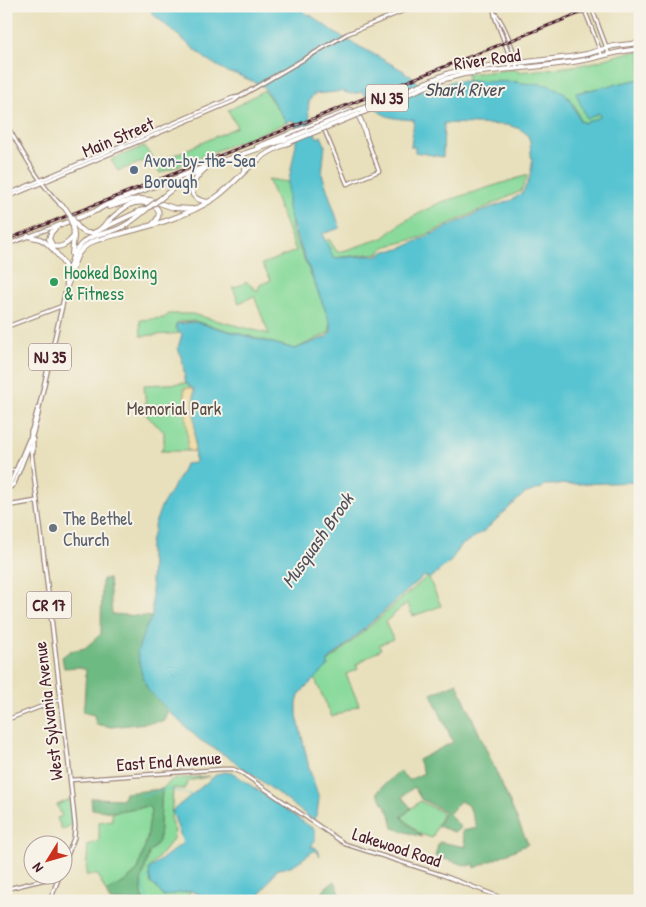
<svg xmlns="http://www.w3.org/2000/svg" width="646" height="907" viewBox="0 0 646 907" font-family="'Patrick Hand',sans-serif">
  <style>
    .green { fill: #89da9b; stroke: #6a7c63 }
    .forest { fill: #6eba83; stroke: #5c6c57 }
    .sand { fill: #eeda9e; stroke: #9c7c64 }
    .water { fill: #58c4d1; stroke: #51727e; fill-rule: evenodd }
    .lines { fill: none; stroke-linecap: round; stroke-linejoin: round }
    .stream { stroke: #58c4d1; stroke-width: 1 }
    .tertiary-casing { stroke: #998074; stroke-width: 5 }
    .secondary-casing { stroke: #998074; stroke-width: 5 }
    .primary-casing { stroke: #998074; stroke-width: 5.5 }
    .trunk-casing { stroke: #998074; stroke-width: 6 }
    .tertiary { stroke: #fff; stroke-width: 2.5 }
    .secondary { stroke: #fff; stroke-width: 2.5 }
    .primary { stroke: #fff; stroke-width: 3 }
    .trunk { stroke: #fff; stroke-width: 4 }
    .rail-casing { stroke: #4a1f2b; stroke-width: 3 }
    .rail { stroke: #f7f3e8; stroke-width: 1; stroke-dasharray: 4; stroke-linecap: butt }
    .trunk-bridge-casing { stroke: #998074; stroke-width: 6; stroke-linecap: butt }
    .trunk-bridge { stroke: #fff; stroke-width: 4 }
    .service-dot { fill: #5c6f8a; stroke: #f7f3e8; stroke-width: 2 }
    .leisure-dot { fill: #2e9e5b; stroke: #f7f3e8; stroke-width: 2 }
    .worship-dot { fill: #6b7280; stroke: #f7f3e8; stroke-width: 2 }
    .labels { text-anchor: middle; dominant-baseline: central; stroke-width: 4; stroke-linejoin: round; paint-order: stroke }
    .shield { fill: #f7f3e8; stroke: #7e5f64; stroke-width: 1 }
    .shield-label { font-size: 16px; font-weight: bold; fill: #4a1f2b }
    .street-label { font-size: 18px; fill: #4a1f2b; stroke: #f7f3e8 }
    .service-label { font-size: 18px; fill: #4e5e75; stroke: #f7f3e8; text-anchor: start }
    .leisure-label { font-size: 18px; fill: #27864d; stroke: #f7f3e8; text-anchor: start }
    .park-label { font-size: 18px; fill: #5a4e47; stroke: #f7f3e8 }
    .worship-label { font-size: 18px; fill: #5b616d; stroke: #f7f3e8; text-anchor: start }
    .water-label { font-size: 19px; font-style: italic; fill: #4e515d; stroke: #f7f3e8 }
  </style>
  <rect width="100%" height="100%" fill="#f7f3e8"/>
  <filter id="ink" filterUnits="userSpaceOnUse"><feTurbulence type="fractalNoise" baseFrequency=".02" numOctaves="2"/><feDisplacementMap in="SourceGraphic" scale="10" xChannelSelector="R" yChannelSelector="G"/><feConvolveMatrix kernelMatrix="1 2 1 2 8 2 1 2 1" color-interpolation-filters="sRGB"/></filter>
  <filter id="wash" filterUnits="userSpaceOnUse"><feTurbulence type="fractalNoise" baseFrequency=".0096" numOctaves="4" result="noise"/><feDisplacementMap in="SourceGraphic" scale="20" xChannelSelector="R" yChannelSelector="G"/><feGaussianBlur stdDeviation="1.12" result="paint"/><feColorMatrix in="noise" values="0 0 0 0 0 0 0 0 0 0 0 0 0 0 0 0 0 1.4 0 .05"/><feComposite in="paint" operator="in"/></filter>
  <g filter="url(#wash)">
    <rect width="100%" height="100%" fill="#e8e0bc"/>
    <g class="green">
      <path d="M640 51V79L576 93 599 113 600 117C594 119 586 125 580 121 578 115 576 107 572 102 559 83 541 85 520 83V82L467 81V74L516 69 518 72C543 69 570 68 595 62 610 58 624 52 640 51Z"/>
      <path d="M264 90 286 121 284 124 160 173 153 162 147 160 118 171 111 160 144 146 155 161 172 156 237 127 228 110 239 105Z"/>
      <path d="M528 175 521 191 419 238 384 247 379 253 333 258 325 242 329 239 337 252 346 250 383 238 403 222 439 203Z"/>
      <path d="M268 179 288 182 292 230 331 323 329 333 295 349 194 321 178 322 176 326 178 330 183 333 141 336 140 320 164 318 169 314H192L269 334 254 296 239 303 233 288 247 282 257 291 260 285 271 280 262 264 296 251Z"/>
      <path d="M188 383 196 388 199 448 195 463V451H160L164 446V432L147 416 144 385Z"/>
      <path d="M428 576 441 606 413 616 407 603 385 622 393 639 379 645 381 649 356 665 358 669 346 674 359 705 332 717 313 675Z"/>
      <path d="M210 776 189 781 184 789 173 788 171 821 175 831 172 841 149 869 155 885 163 896 190 891 187 901H143L141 882 149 853 159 841 162 789 173 779Z"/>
      <path d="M70 799 73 824 62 830 57 818 62 816 57 805Z"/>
      <path d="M420 801 443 813 432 838 420 834 402 817Z"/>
      <path d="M148 806 151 810 147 839 138 870 126 881 106 892 98 875H86L88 845 99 841V822L112 820V812Z"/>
    </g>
    <g class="forest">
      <path d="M102 579H109L112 614 152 617 145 630 148 690 168 710 164 721 111 727 96 724 94 715 82 712 84 705 86 670 79 667 64 668 62 657 70 651 85 648 101 634Z"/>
      <path d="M457 683 528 844 475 868 474 864 468 866 435 856 439 842 466 847 462 831 477 828 469 806 460 801 449 814 461 828 454 832 438 826 445 812 421 799 414 787 402 797 411 808 401 817 422 837 393 828 390 814 377 792 399 771 409 780 424 773 418 760 453 742 431 694Z"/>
      <path d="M162 789 159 841 149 853 141 882 143 901H110L106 892 126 881 138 870 147 839 151 810 148 806 112 812 92 809 91 798 123 799 125 793Z"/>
      <path d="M335 881 343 901H317L327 886Z"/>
    </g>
    <path class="sand" d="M184 388H194L195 451H189L186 445 188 443Z"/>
    <g class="water">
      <path d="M149 6H290L293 7 301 6 305 13 312 16 335 33 404 71V73L412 76 424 91 453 81 520 82V83C540 84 555 82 569 99L570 98 580 121 584 123 600 117 599 113 587 119 576 93 640 79V482L545 485 542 488 524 494 484 531 459 547 451 561 430 578 424 576 328 661V666L304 689 299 695 297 703V715L309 768 319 798 317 814 313 820 248 771 242 769 233 760 200 740 176 718 148 690 142 675 137 652 145 630 152 617V586L151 583 152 562 150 560C150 553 149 544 151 538 153 532 155 534 154 526L161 507 181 474 185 464 195 463 194 389 190 387 185 381 183 363 178 348 182 334 176 329V324L195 322 295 349 326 337 331 332V325L295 233 288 208V185L296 144V122L291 120 287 123 263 86 236 74 229 73 206 59 154 15 151 11 152 9ZM341 91 351 94 363 92C379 117 386 118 414 120L411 147H415V152L443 157 444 123 508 125 520 129 527 134 530 141 532 165 529 180 523 192 512 200 484 210 400 249 386 251 379 255 334 258 322 234 340 228 322 174 325 145 321 136 317 138C312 124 302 107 314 94 323 93 332 93 341 91Z"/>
      <path d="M224 772 233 773 315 830V839L311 847H315L318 850 320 856 315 850C303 858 292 869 277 869L258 898 252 901H218L190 891 163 896 155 886 151 884 149 869 183 843 172 811 217 774Z"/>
    </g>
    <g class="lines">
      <g class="stream">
        <path d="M140 796 168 789 193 795"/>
        <path d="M147 901V895L143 887 144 881 151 875"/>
      </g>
    </g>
  </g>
  <g filter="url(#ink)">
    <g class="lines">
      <g class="tertiary-casing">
        <g id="tertiary">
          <path d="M583 6 594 34 602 56"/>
          <path d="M591 6 609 54"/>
          <path d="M6 124C23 152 37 181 60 204"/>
          <path d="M324 129 347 184 379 171 366 136"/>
          <path d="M6 245 56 226"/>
          <path d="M6 327 62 306"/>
          <path d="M6 470H16"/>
          <path d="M6 720 61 699"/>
          <path d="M71 780 223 769H233L242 773 345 844 442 875 497 896 505 901"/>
          <path d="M6 889 60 876"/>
        </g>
      </g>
      <g class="secondary-casing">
        <g id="secondary">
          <path d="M493 6 495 17 510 57 511 69"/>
          <path d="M496 14C506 27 515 52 517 69"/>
          <path d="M6 195 232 98 238 97"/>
          <path d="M6 198 234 101 239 97 347 34 415 6"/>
        </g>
      </g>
      <g class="primary-casing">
        <g id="primary">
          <path d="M31 431 30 445 32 458 68 758 75 826 74 838 62 869"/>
          <path d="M31 433 38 408"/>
          <path d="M31 440 38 415 40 403 66 289"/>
          <path d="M33 452V439"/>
          <path d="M9 488 14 484 29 446"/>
          <path d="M6 494 29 439"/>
          <path d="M6 506 37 501"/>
          <path d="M50 901 60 874"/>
        </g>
      </g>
      <g class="trunk-casing">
        <g id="trunk">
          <path d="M490 66 570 57 587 54 613 46 640 43"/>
          <path d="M490 71C520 68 549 66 579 61 599 58 619 50 640 49"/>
          <path d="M257 147 319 122 351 110C361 114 363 127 366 136"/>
          <path d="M239 156C246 157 248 163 245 169"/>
          <path d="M207 167C193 179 181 198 208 202"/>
          <path d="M160 199 181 182 200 171"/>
          <path d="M60 204 65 208"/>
          <path d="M109 207 131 200 140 199 150 200 174 208 192 209"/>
          <path d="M97 210 108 204 202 168 287 139"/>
          <path d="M78 227C82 232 87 234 93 233L144 209"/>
          <path d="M99 230C108 222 118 211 129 205 145 198 170 207 153 224"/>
          <path d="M28 236C32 237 36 238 40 239 51 244 64 262 68 273"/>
          <path d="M74 236C68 243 62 249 53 246L49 239 51 233 57 226 98 210"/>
          <path d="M72 254 74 236 73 226"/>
          <path d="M66 283C70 263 73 244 94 236 103 233 112 232 120 228 131 223 140 215 148 208"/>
          <path d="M66 289C75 268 72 249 97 240 137 229 180 221 215 198 231 187 243 171 258 160 267 152 277 148 288 143"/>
        </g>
      </g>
      <use href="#tertiary" class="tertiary"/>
      <use href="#secondary" class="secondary"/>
      <use href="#primary" class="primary"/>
      <use href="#trunk" class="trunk"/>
      <g class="rail-casing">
        <path id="rail" d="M6 240 598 6"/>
      </g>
      <use href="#rail" class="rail"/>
      <g class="trunk-bridge-casing">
        <g id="trunk-bridge">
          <path d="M287 139 449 73 464 70 490 66"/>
          <path d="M288 143 445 79 464 74 490 71"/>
          <path d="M65 208 78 227"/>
          <path d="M148 208 160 199"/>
          <path d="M70 219 73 226"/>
        </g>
      </g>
      <use href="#trunk-bridge" class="trunk-bridge"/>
    </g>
  </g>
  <circle class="service-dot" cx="134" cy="170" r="5"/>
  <circle class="leisure-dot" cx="54" cy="282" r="5"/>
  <circle class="worship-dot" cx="53" cy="528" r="5"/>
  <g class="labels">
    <g class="shield">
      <rect x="366" y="84.5" width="42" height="27" rx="4"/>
      <rect x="29" y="343.5" width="42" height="27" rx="4"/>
      <rect x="26.5" y="591.5" width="45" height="27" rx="4"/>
    </g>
    <g class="shield-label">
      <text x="387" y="98">NJ 35</text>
      <text x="50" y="357">NJ 35</text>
      <text x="49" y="605">CR 17</text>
    </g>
    <g class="street-label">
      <text transform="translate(487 59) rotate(-8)">River Road</text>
      <text transform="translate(118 137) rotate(-23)">Main Street</text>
      <text transform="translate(48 711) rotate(-97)">West Sylvania Avenue</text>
      <text transform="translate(169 761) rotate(-4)">East End Avenue</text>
      <text transform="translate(397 847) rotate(18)">Lakewood Road</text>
    </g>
    <g class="service-label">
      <text x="144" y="160">Avon-by-the-Sea<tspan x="144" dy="21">Borough</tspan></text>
    </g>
    <g class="leisure-label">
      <text x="64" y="272">Hooked Boxing<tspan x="64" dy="21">&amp; Fitness</tspan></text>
    </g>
    <g class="park-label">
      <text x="174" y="408">Memorial Park</text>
    </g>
    <g class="worship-label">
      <text x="63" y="518">The Bethel<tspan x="63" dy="21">Church</tspan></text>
    </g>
    <g class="water-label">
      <text x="464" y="89">Shark River</text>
      <text transform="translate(317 540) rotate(-55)">Musquash Brook</text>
    </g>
  </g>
  <rect width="646" height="907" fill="none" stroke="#f7f3e8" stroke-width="25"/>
  <g transform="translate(48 860) rotate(233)"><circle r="24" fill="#f7f3e8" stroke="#b29e9c"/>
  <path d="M0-4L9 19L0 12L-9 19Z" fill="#c8321e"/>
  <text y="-8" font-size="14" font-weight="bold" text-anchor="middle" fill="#4a1f2b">N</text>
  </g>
</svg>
